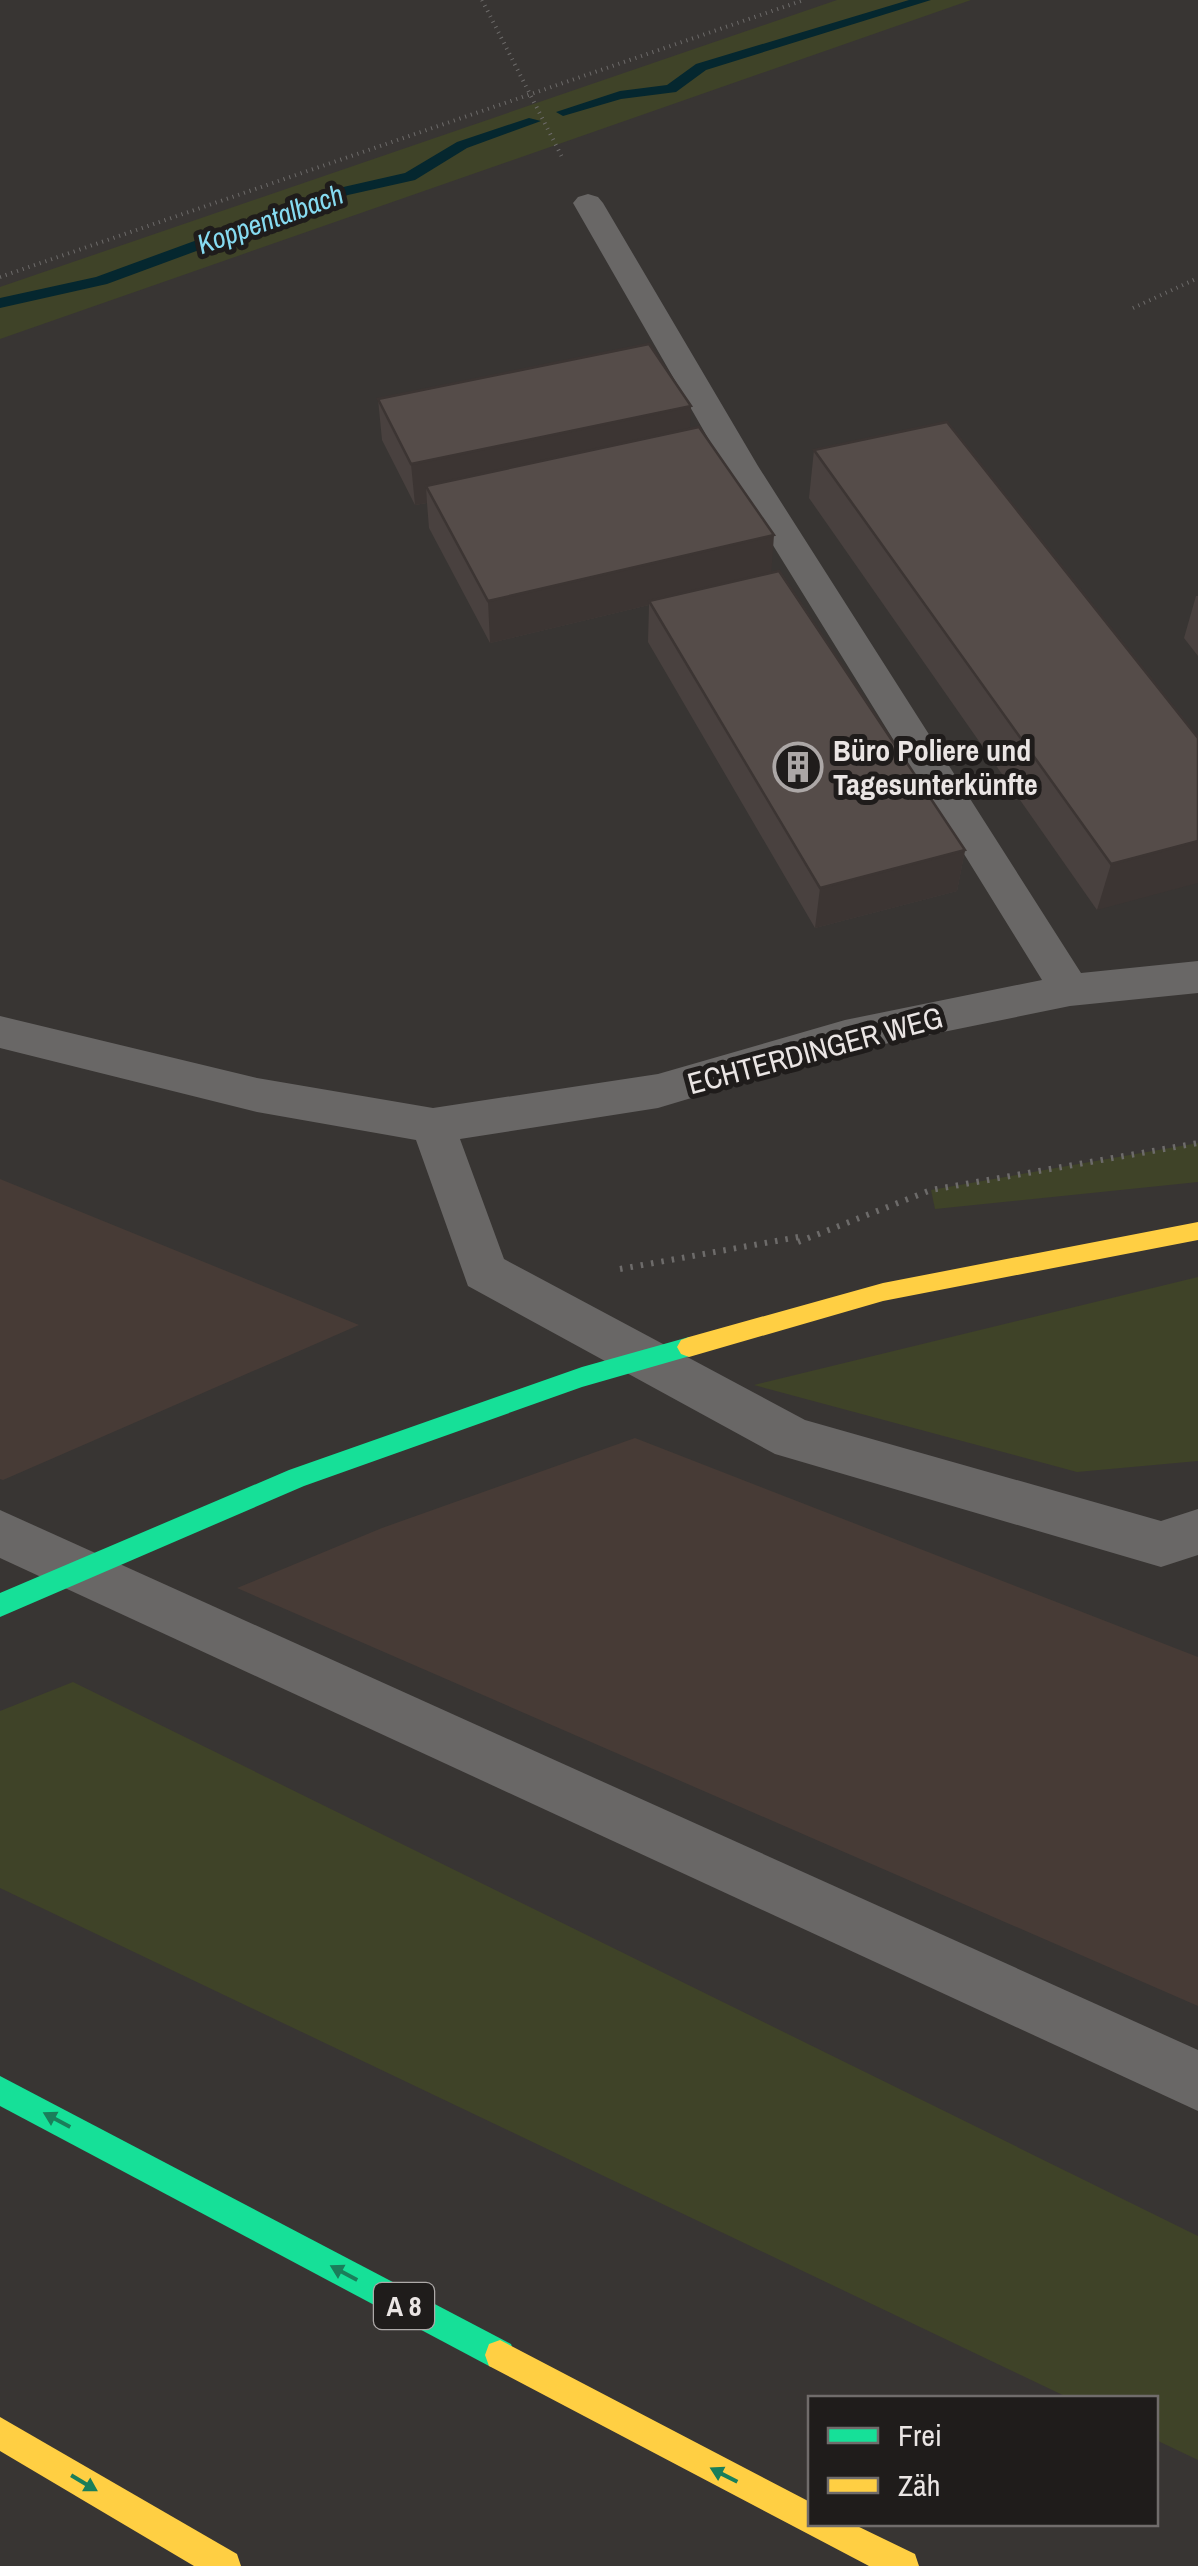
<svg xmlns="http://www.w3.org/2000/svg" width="1198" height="2566" viewBox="0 0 1198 2566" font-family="'Archivo Narrow',sans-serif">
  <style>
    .built { fill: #473b36 }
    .green { fill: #3f4328 }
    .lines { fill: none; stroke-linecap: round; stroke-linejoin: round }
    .stream { fill: #05272f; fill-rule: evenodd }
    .path-far1 { stroke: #6d6b6a; stroke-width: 4; stroke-dasharray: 1 5; stroke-linecap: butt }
    .path { stroke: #6d6b6a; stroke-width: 6; stroke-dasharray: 2.5 8; stroke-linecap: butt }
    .lane { fill: #696766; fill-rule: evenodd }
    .fast { fill: #16e098; fill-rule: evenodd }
    .slow { fill: #ffcf43; fill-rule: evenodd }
    .wall { fill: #49413f }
    .shaded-wall { fill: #3c3533 }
    .building { fill: #554c49; stroke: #3c3533; stroke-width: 2.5 }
    .oneway { fill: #1a7e5a }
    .labels { text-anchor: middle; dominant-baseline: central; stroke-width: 10; stroke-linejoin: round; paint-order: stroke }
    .far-water-label { font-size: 28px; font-style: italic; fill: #86dbf1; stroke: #1f1c1b }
    .shield { fill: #1f1c1b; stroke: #ada9a8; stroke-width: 2.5 }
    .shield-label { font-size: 28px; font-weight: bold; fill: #eae5e4 }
    .poi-label { font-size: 30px; font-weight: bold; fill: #eae5e4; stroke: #1f1c1b; text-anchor: start }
    .street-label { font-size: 30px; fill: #eae5e4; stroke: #1f1c1b }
  </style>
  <rect width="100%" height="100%" fill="#383533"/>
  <g class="built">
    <path d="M0 1179 359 1325 3 1480 0 1479Z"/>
    <path d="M635 1438 1198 1657V2006L237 1588 382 1528Z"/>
  </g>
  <g class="green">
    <path d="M837 0H971L0 339V287Z"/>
    <path d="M1198 1143V1182L935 1209 931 1190Z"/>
    <path d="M1198 1277V1461L1077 1472 754 1385Z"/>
    <path d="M73 1682 1198 2236V2460L1156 2440V2398H1069L0 1888V1711Z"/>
  </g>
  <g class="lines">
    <g class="stream">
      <path d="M909 0H931L706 70 676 92 621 99 563 116 556 112 620 91 667 85 696 64Z"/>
      <path d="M529 118 541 121 467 148 415 180 348 195 107 284 0 308V298L96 277 339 188 405 173 457 142Z"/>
    </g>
    <g class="path-far1">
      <path d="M482 0 563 159"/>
      <path d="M0 277 804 0"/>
      <path d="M1133 308 1198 278"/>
    </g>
    <g class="path">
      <path d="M798 1242 931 1190 1198 1143"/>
      <path d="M620 1269 804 1236"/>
    </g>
    <g class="lane">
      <path d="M588 194 598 197 603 203 758 466 1081 973 1198 961V993L1070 1006 845 1052 658 1108 460 1139 504 1259 805 1420 1161 1521 1198 1509V1555L1161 1567 775 1454 468 1286 416 1140 257 1112 0 1048V1016L257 1078 433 1108 658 1074 845 1020 1042 980 724 466 573 203 578 197Z"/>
      <path d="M0 1510 1198 2050V2111L0 1558Z"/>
    </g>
    <g class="fast">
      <path d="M689 1337 697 1340 701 1347 697 1354 582 1387 304 1486 0 1617V1593L289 1470 582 1367Z"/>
      <path d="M0 2076 511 2344 515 2355 511 2366 500 2370 489 2366 0 2106Z"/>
    </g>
    <g class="slow">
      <path d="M1198 1222V1240L883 1301 689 1357 681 1354 677 1347 681 1340 689 1337 883 1283Z"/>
      <path d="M500 2340 810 2502V2524H853L915 2554 919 2566H869L489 2366 485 2355 489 2344Z"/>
      <path d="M0 2417 237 2554 241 2566H194L0 2451Z"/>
    </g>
  </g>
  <g class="wall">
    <path d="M378 399 690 429 771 573 965 850 957 891 815 928 648 642 649 605 490 643 429 528 427 503 415 505 382 440Z"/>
    <path d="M814 450 1198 738 1097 910 809 498Z"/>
    <path d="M1196 596H1198V656L1184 638Z"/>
  </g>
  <g class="shaded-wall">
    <path d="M691 406 689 447 426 486 427 503 415 505 411 464Z"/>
    <path d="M774 535 771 577 649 601V605L490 643 488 601Z"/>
    <path d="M1198 841V883L1097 910 1111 864Z"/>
    <path d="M965 850 957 891 815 928 820 888Z"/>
  </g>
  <g class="building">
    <path d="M649 344 691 406 411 464 378 399Z"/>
    <path d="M947 422 1198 738V841L1111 864 814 450Z"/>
    <path d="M699 427 774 535 488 601 426 486Z"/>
    <path d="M779 571 965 850 820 888 649 601Z"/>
  </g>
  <defs><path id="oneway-solid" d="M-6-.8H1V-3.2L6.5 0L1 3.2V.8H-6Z" transform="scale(2.5)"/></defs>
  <g class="oneway">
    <use href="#oneway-solid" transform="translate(57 2120) rotate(-152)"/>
    <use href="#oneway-solid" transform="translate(344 2273) rotate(-152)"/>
    <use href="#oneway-solid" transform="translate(724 2475) rotate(-153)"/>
    <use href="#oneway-solid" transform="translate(84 2483) rotate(31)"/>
  </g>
  <defs>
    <g id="building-ring" transform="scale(2.5)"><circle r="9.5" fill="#1f1c1b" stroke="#aca7a6" stroke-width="1.5"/><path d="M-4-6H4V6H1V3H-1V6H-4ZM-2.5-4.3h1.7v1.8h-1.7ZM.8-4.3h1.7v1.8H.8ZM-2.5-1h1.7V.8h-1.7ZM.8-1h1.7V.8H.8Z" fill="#aca7a6"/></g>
  </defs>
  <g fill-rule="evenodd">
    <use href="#building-ring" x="798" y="767"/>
  </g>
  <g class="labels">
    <g class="far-water-label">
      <text transform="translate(270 219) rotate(-20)">Koppentalbach</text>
    </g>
    <rect class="shield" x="374" y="2283" width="60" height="46" rx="8"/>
    <g class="shield-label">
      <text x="404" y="2306">A 8</text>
    </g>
    <g class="poi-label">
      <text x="833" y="750">Büro Poliere und<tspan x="833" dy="34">Tagesunterkünfte</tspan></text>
    </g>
    <g class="street-label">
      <text transform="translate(815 1050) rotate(-15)">ECHTERDINGER WEG</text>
    </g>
  </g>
  <rect x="808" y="2396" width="350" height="130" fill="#1f1c1b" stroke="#706c6b" stroke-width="2.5"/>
  <rect x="828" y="2428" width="50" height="15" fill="#16e098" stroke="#706c6b" stroke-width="2.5"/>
  <text x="898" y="2446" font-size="30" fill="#eae5e4">Frei</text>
  <rect x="828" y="2478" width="50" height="15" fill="#ffcf43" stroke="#706c6b" stroke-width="2.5"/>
  <text x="898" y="2496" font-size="30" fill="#eae5e4">Zäh</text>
</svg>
